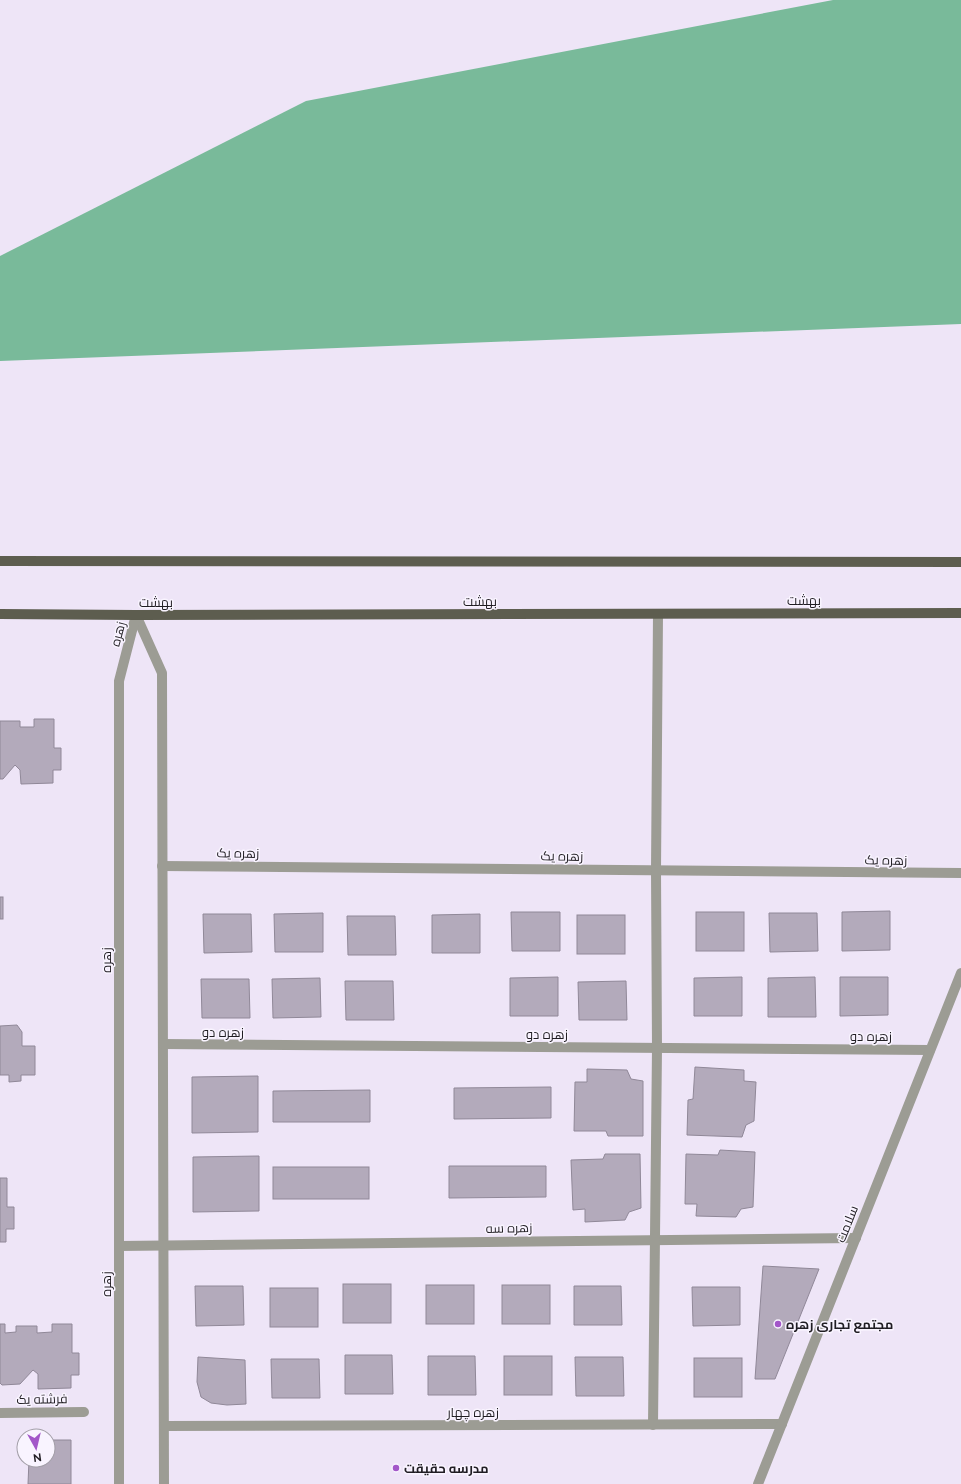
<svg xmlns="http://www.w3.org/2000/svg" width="961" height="1484" viewBox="0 0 961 1484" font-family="Raleway,Cairo,sans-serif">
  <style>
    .forest { fill: #79ba9a }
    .building { fill: #b3aabb; stroke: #908898 }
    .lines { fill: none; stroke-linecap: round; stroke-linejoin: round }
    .minor { stroke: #9c9c94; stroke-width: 10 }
    .major { stroke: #5d5d4f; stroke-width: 10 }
    .poi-dot { fill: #a357c9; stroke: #f9f4ff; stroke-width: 1.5 }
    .labels { text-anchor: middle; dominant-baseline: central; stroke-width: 3; stroke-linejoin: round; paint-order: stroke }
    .street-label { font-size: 13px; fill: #201d23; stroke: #f9f4ff }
    .poi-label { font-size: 13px; font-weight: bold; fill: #201d23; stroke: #f9f4ff; text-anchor: start }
  </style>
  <rect width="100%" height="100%" fill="#eee5f7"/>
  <path class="forest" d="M833 0H961V324L0 361V256L306 101Z"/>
  <g class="building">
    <path d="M34 719H54V748H61V770H53V783L21 784 20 770 15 765 3 779H0V721H20V727H34Z"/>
    <rect x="0" y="897" width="3" height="22"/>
    <path d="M890 911V950L842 951V912Z"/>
    <path d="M511 912H560V951H512Z"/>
    <rect x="696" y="912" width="48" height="39"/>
    <path d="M323 913V952H275L274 914Z"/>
    <path d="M769 913H817L818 951 770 952Z"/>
    <path d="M203 914H251L252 952 204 953Z"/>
    <path d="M480 914V953H432V915Z"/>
    <rect x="577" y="915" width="48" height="39"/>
    <path d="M347 916H395L396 955H348Z"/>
    <path d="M558 977V1016H510V978Z"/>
    <path d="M742 977V1016H694V978Z"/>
    <path d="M815 977 816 1017H768V978Z"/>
    <path d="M840 977H888V1015L840 1016Z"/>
    <path d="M320 978 321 1017 273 1018 272 979Z"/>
    <path d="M201 979H249L250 1018H202Z"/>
    <path d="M345 981H393L394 1020H346Z"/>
    <path d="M626 981 627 1020H579L578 982Z"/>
    <path d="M17 1025 22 1032V1046H35V1075H21V1081L9 1082V1075H0V1026Z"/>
    <path d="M695 1067 744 1070V1081L756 1082 754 1121 746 1125 742 1137 687 1135 688 1100 693 1099Z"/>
    <path d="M587 1069 627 1070 631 1079 643 1081V1136H608L606 1131H574L575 1082H587Z"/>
    <path d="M258 1076V1132L192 1133V1077Z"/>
    <path d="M551 1087V1118L454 1119V1088Z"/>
    <path d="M370 1090V1122H273V1091Z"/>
    <path d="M720 1150 755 1152 753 1207 741 1209 736 1217 696 1216 697 1204H685L686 1154 718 1155Z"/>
    <path d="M605 1154H640L641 1208 629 1212 625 1220 585 1222V1209L573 1210 571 1160 603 1159Z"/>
    <path d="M259 1156V1211L193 1212V1157Z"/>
    <path d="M449 1166H546V1197L449 1198Z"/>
    <rect x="273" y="1167" width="96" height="32"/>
    <path d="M0 1178H7V1207H14V1229H6V1242H0Z"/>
    <path d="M763 1266 819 1269 775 1379H755Z"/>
    <rect x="343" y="1284" width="48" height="39"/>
    <rect x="426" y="1285" width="48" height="39"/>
    <rect x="502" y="1285" width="48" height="39"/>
    <path d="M195 1286H243L244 1325 196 1326Z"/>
    <path d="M574 1286H621L622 1325H574Z"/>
    <path d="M692 1287H740V1325L693 1326Z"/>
    <rect x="270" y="1288" width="48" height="39"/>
    <path d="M0 1324H5V1333L16 1332V1326H37V1333L52 1332V1324H72V1353H79V1375H71V1388L38 1389V1374L33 1370 20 1384 2 1385 0 1383Z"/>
    <path d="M345 1355H392L393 1394H345Z"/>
    <path d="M428 1356H475L476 1395H428Z"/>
    <rect x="504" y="1356" width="48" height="39"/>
    <path d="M198 1357 245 1360 246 1404 227 1405 211 1403 201 1397 197 1382Z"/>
    <path d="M575 1357H623L624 1396H576Z"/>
    <rect x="694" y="1358" width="48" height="39"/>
    <path d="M271 1359H319L320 1398H272Z"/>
    <path d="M48 1440H71V1484H28L29 1460H48Z"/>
  </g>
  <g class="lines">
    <g class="minor">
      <path d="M136 615 162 673 164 1484"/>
      <path d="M162 866 961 873"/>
      <path d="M163 1044 930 1050"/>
      <path d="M119 1246 856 1238"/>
      <path d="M0 1413 84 1412"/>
      <path d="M653 1425 657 1048 656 870 658 614"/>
      <path d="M164 1426 782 1424"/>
      <path d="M119 1484V681L136 615"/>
      <path d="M758 1484 961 973"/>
    </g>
    <g class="major">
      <path d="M0 561 961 562"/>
      <path d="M0 614 136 615 961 613"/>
    </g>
  </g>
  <g class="poi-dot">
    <circle cx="778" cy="1324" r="4"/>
    <circle cx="396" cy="1468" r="4"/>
  </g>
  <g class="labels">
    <g class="street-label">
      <text x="804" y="600">بهشت</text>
      <text x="480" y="601">بهشت</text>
      <text x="156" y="602">بهشت</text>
      <text transform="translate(118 634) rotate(-75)">زهره</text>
      <text transform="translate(238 853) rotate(1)">زهره یک</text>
      <text transform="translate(562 856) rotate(1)">زهره یک</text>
      <text transform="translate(886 860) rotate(1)">زهره یک</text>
      <text transform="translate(106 960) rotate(-90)">زهره</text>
      <text x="223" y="1032">زهره دو</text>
      <text x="547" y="1034">زهره دو</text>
      <text x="871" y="1036">زهره دو</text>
      <text transform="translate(847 1224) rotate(-68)">سلامت</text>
      <text transform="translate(509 1228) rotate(-1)">زهره سه</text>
      <text transform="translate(106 1284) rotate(-90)">زهره</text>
      <text transform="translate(42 1399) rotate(-1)">فرشته یک</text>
      <text x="473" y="1412">زهره چهار</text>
    </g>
    <g class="poi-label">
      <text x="786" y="1324">مجتمع تجاری زهره</text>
      <text x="404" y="1468">مدرسه حقیقت</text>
    </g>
  </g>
  <g transform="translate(36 1448) rotate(172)"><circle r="19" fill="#f9f4ff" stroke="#a29ea7"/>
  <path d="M0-3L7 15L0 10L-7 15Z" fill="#a357c9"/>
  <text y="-6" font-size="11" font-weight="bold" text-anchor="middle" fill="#201d23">N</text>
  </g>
</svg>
